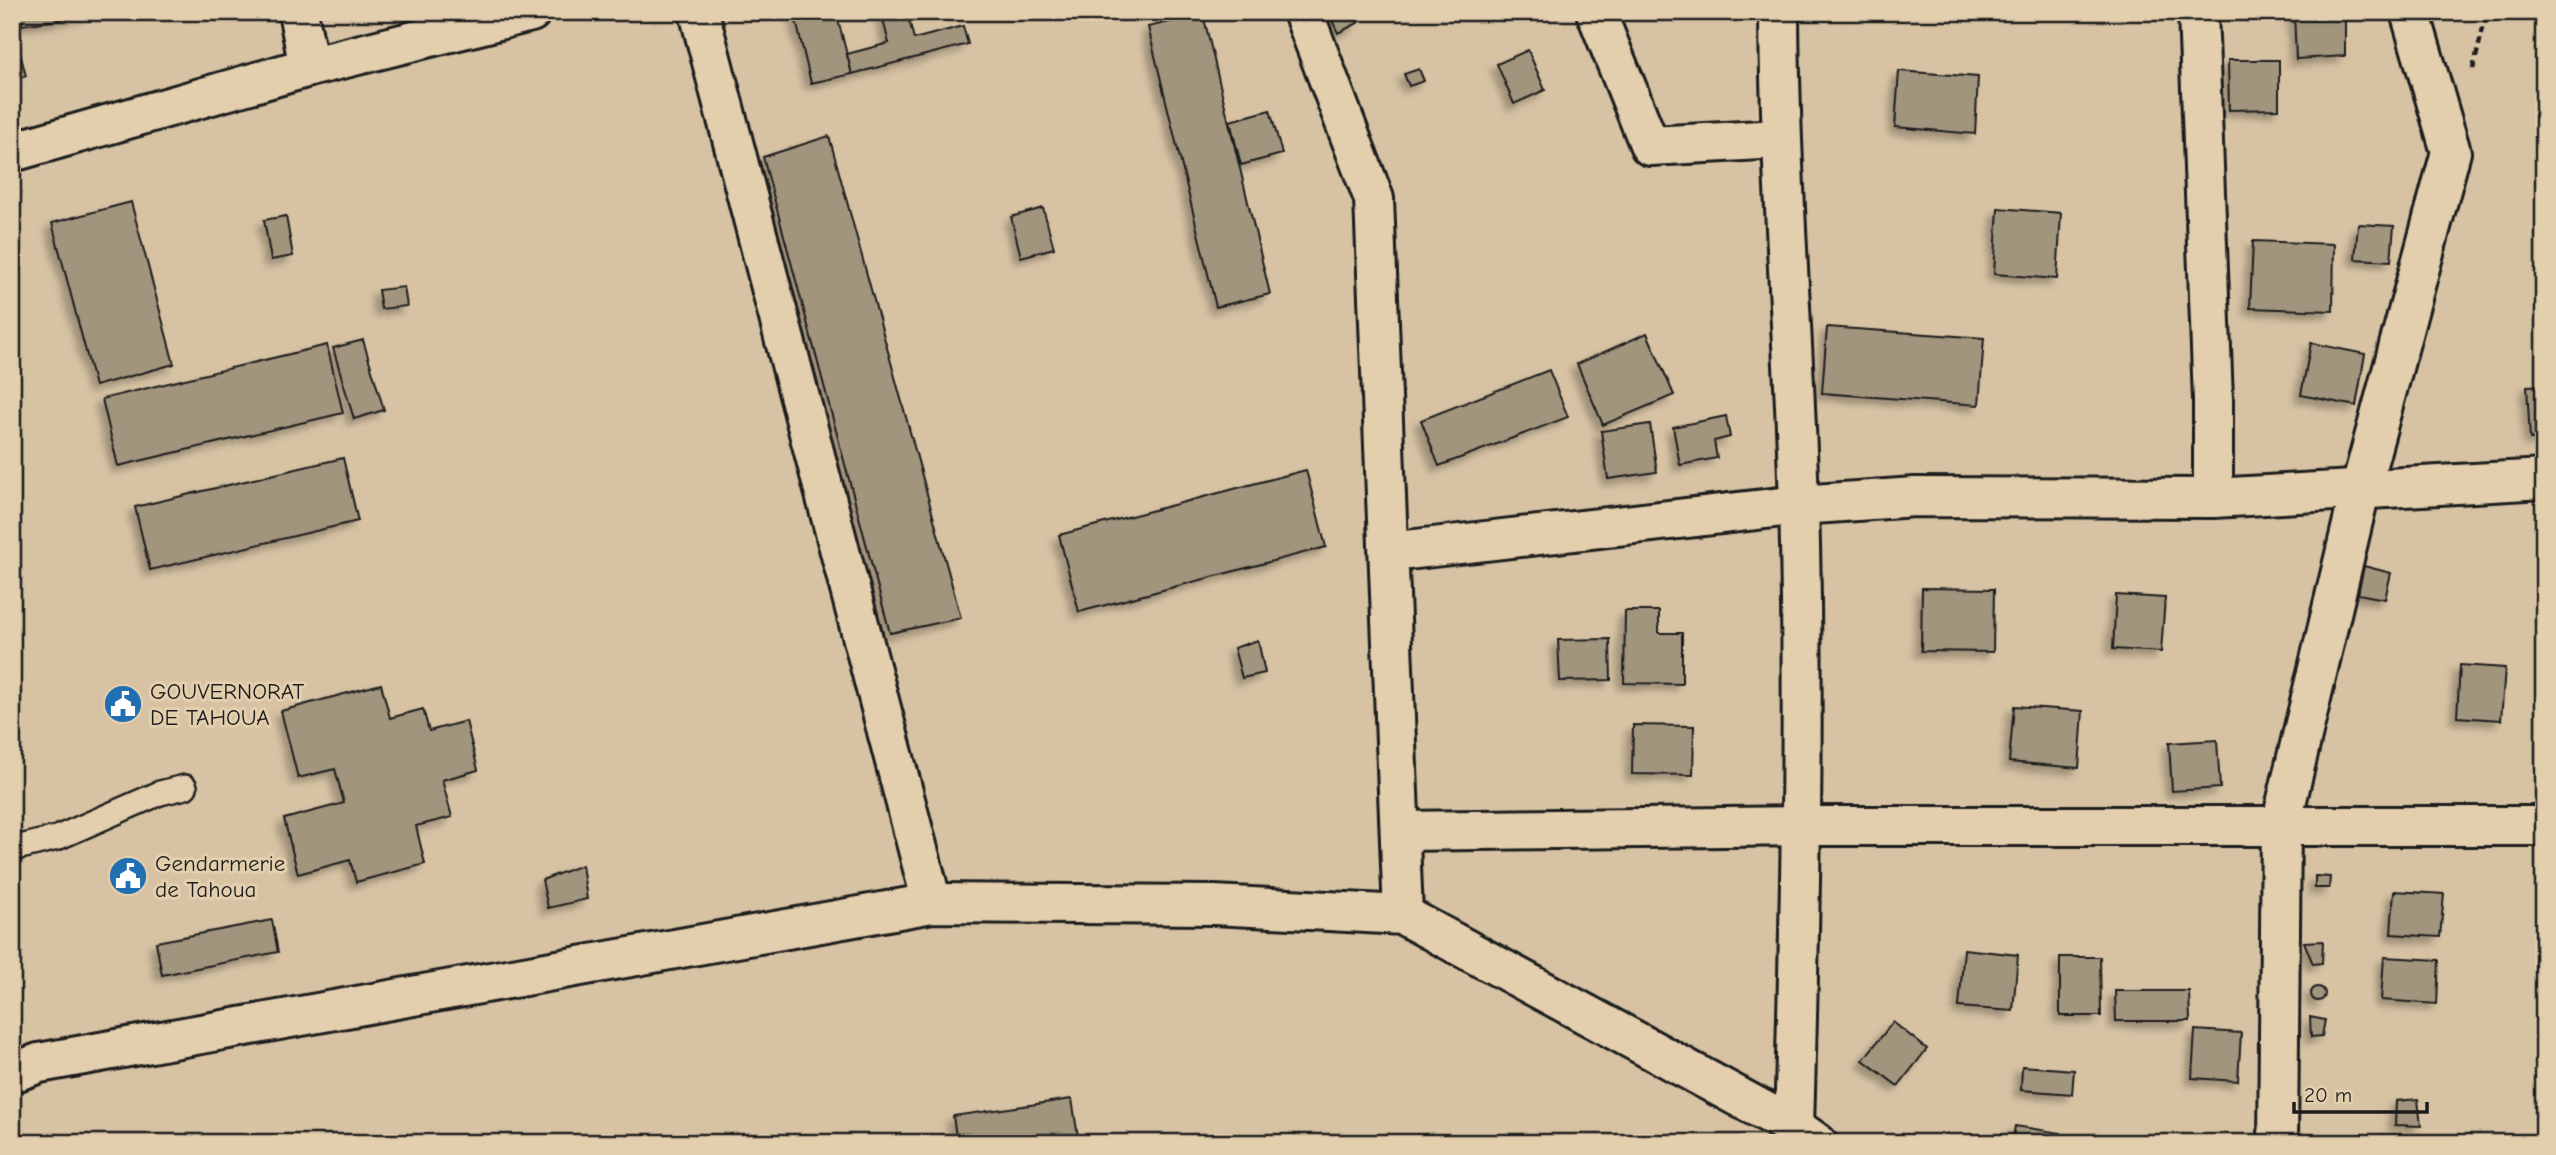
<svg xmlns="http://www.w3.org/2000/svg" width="2556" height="1155" viewBox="0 0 2556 1155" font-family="'Comic Neue',sans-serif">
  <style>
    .building { fill: #a2957e; stroke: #1c1c1c; stroke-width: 2; filter: url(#shadow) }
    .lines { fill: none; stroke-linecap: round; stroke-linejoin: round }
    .lane-casing { stroke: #1c1c1c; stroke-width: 28 }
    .street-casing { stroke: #1c1c1c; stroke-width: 44 }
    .secondary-casing { stroke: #1c1c1c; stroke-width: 44 }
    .path { stroke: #1c1c1c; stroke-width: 4.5; stroke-dasharray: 7 5; stroke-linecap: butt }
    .lane { stroke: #e3cead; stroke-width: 23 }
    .street { stroke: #e3cead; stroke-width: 38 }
    .secondary { stroke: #e3cead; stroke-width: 38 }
    .labels { text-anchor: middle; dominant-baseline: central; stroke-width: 6; stroke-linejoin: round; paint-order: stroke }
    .poi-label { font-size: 23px; fill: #1c1c1c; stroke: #e3cead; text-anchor: start }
  </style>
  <defs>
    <filter id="shadow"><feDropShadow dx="-6" dy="6" stdDeviation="3.5" flood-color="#0004"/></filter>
  </defs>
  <rect width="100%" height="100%" fill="#d7c3a4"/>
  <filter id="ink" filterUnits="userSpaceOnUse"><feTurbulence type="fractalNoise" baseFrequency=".0143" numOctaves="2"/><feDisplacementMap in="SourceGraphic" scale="14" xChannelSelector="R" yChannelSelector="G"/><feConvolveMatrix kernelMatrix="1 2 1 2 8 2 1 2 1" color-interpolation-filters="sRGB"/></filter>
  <g filter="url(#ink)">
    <g class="building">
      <path d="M20 12H58L59 20 22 25Z"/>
      <path d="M58 12H88V14L59 20Z"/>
      <path d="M794 12H836L852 74 811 83Z"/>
      <path d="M881 12H907L914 39 963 26 968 44 852 74 847 54 889 43Z"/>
      <path d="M1328 12H1354L1358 23 1338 33Z"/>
      <path d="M2294 12H2345V56L2296 59Z"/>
      <path d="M1203 14 1270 294 1216 307 1148 27Z"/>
      <path d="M18 45 26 76 12 79V47Z"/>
      <path d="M1528 50 1545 90 1514 104 1497 64Z"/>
      <path d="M2228 60H2279V109L2229 110Z"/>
      <path d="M1419 69 1424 81 1409 86 1404 74Z"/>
      <path d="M1899 71 1978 77 1975 134 1895 127Z"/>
      <path d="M1270 110 1282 154 1241 165 1230 121Z"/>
      <path d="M829 136 961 618 890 633 763 157Z"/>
      <path d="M131 202 174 364 95 386 52 223Z"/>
      <path d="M1043 208 1054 248 1021 257 1011 217Z"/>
      <path d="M1998 208 2061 213 2057 279 1994 274Z"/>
      <path d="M286 216 293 256 271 260 264 220Z"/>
      <path d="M2358 224 2394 226 2391 261 2355 259Z"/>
      <path d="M2253 241 2334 244 2333 311 2250 308Z"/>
      <path d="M404 287 407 306 381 309 378 290Z"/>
      <path d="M1827 327 1984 338 1979 405 1822 393Z"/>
      <path d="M1647 333 1674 395 1603 425 1577 364Z"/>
      <path d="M363 340 384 410 354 419 333 348Z"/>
      <path d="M2311 343 2365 354 2356 406 2301 395Z"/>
      <path d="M327 345 343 413 118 466 102 399Z"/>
      <path d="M1549 370 1568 417 1439 466 1421 420Z"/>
      <path d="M2544 385V438L2530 439 2527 386Z"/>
      <path d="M1726 416 1730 437 1714 441 1717 458 1680 465 1673 427Z"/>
      <path d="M1650 424 1657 472 1608 479 1601 431Z"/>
      <path d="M343 458 358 521 150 570 135 507Z"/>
      <path d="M1306 470 1326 547 1079 612 1059 535Z"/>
      <path d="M2364 566 2391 573 2385 599 2358 594Z"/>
      <path d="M1922 588 1994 589 1993 652 1921 651Z"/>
      <path d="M2116 595 2165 598 2161 652 2113 649Z"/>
      <path d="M1625 611H1659V633H1682V684L1624 683Z"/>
      <path d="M1610 639 1611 680 1560 681 1558 640Z"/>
      <path d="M1258 640 1265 673 1242 678 1234 648Z"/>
      <path d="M2460 665 2505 668 2501 720 2457 717Z"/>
      <path d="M381 684 390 718 423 709 429 731 466 721 478 770 442 780 452 817 416 826 425 864 356 882 350 860 298 874 284 819 344 803 335 769 298 778 281 711Z"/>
      <path d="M2014 706 2083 711 2079 768 2009 762Z"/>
      <path d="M1633 725 1694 726 1693 775 1632 774Z"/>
      <path d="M2217 740 2220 788 2172 791 2169 743Z"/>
      <path d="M582 865 587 899 548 908 542 880Z"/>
      <path d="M2315 876 2330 877 2329 888H2315Z"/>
      <path d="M2394 891 2444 894 2440 937 2391 934Z"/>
      <path d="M272 920 278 952 162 975 156 942Z"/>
      <path d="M2323 941 2322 963 2313 964 2304 942Z"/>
      <path d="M1964 949 2018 955 2013 1011 1959 1007Z"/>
      <path d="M2060 957H2100L2101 1016H2060Z"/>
      <path d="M2384 957 2439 960 2437 1004 2381 1000Z"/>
      <circle cx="2318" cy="994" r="7"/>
      <path d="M2115 991H2189L2190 1021H2116Z"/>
      <path d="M2310 1017 2325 1020 2322 1036 2311 1037Z"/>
      <path d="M1893 1022 1927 1049 1898 1086 1863 1060Z"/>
      <path d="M2195 1030 2241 1033 2238 1081 2192 1078Z"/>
      <path d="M2022 1066 2074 1070 2072 1094 2021 1090Z"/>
      <path d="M1072 1099 1079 1143H957L953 1116Z"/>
      <path d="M2418 1099 2421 1126 2395 1125 2396 1101Z"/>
      <path d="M2015 1126 2061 1133 2059 1143H2012Z"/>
      <path d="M443 1136 444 1143H408Z"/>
    </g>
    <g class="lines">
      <g class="lane-casing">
        <path id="lane" d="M12 849 57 838 160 793 185 787"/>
      </g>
      <g class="street-casing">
        <g id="street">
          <path d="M298 12 309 67"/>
          <path d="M699 12 932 903"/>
          <path d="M1303 12 1374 199 1403 915"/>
          <path d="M1596 12 1650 146 1780 139"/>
          <path d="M1779 12C1780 177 1794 340 1799 505 1805 712 1800 919 1794 1127"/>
          <path d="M2198 12 2213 400V498"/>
          <path d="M12 152 309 67 531 12"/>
          <path d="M1390 552 1799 505 1915 497 2213 498 2544 479"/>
          <path d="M1402 831 1802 826H2544"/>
          <path d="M2278 1143 2281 825 2361 487 2451 152 2410 12"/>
        </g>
      </g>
      <g class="secondary-casing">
        <path id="secondary" d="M12 1073 39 1063 932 903 1214 905 1403 915 1794 1127 1817 1143"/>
      </g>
      <path class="path" d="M2473 69 2487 12"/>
      <use href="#lane" class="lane"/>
      <use href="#street" class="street"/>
      <use href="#secondary" class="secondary"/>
    </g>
  </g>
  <defs>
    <g id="civic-disc" transform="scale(2.0125)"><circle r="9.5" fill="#1f6fb2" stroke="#e3cead"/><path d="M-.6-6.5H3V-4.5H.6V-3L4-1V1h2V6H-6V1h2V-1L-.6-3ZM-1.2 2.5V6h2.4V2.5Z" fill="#fff"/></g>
  </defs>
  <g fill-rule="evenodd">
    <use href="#civic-disc" x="123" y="704"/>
    <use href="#civic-disc" x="128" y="876"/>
  </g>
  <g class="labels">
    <g class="poi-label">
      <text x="150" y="691">GOUVERNORAT<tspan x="150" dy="26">DE TAHOUA</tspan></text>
      <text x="155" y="863">Gendarmerie<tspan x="155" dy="26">de Tahoua</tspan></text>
    </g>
  </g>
  <rect width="2556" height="1155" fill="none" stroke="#e3cead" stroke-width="42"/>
  <rect x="21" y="21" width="2514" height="1113" fill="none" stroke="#1c1c1c" stroke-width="2.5" filter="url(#ink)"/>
  <path d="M2294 1102v10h133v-10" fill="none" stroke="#1c1c1c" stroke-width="3.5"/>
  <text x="2304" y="1102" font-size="21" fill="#1c1c1c" stroke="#e3cead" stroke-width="5" paint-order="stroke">20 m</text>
</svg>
